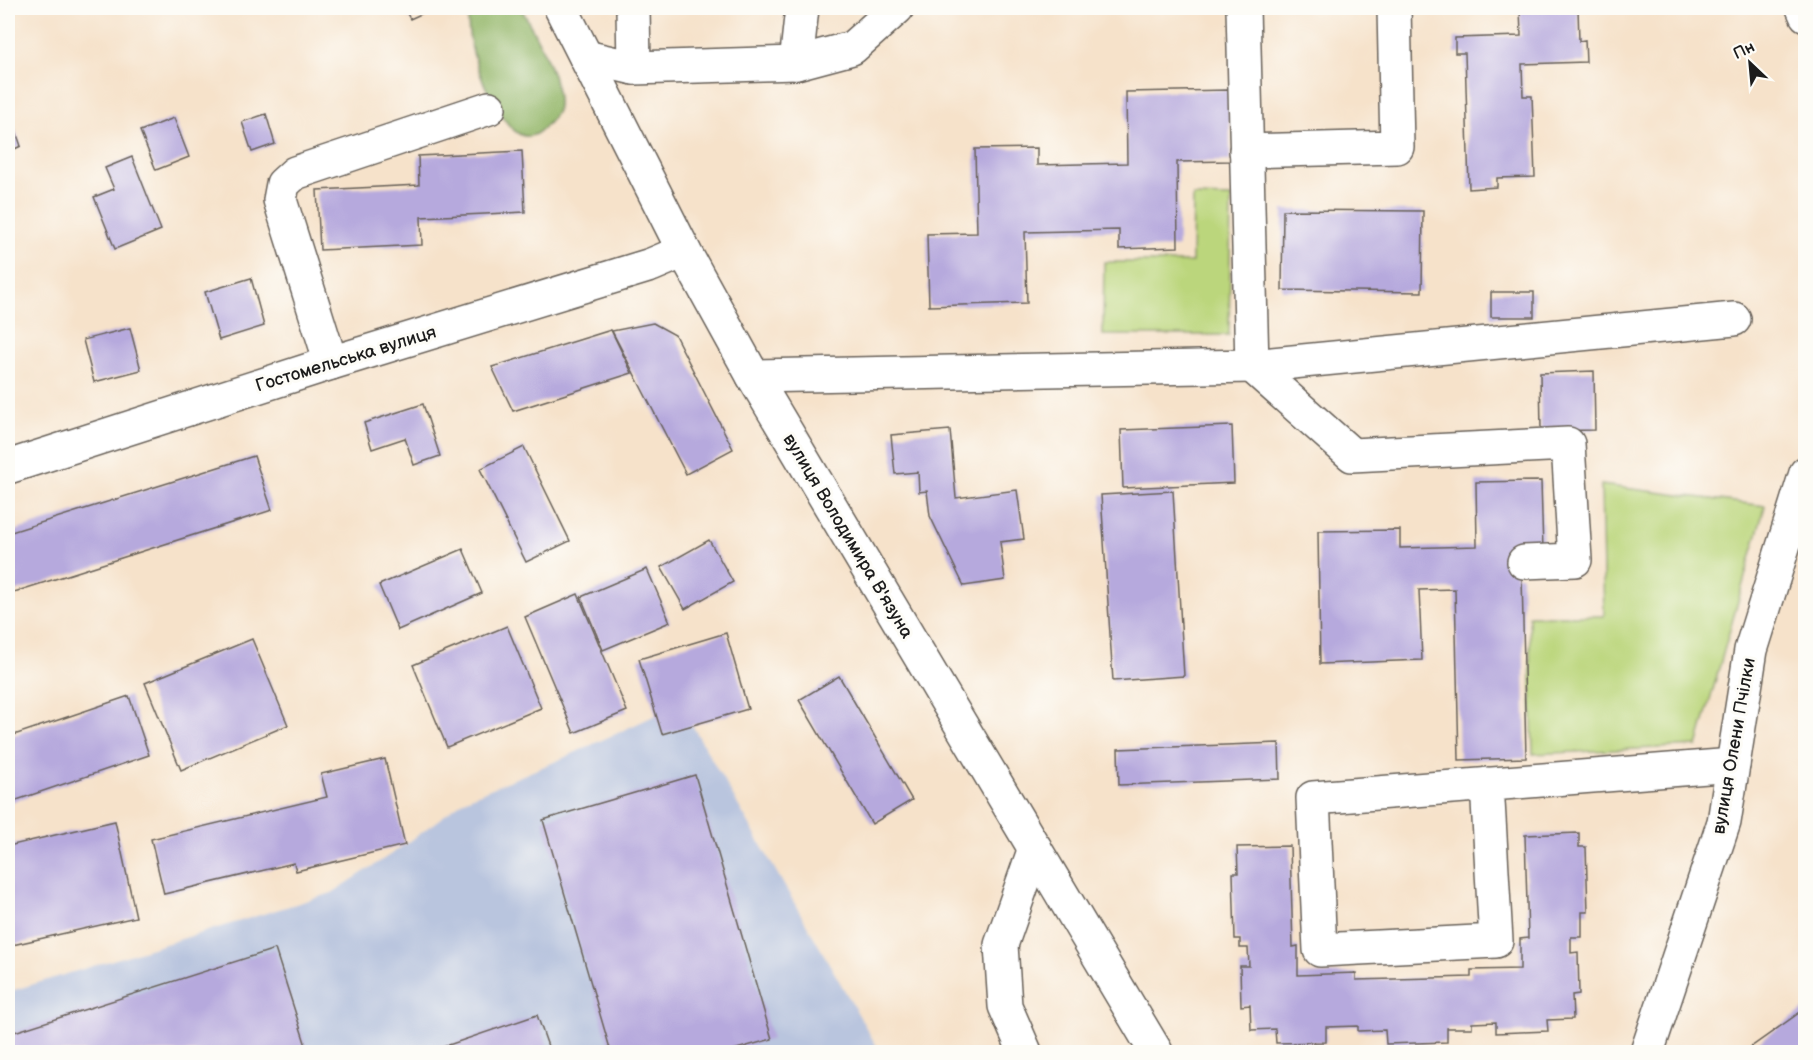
<svg xmlns="http://www.w3.org/2000/svg" width="1813" height="1060" viewBox="0 0 1813 1060" font-family="'Balsamiq Sans',sans-serif">
  <style>
    .industrial { fill: #b9c5de }
    .green { fill: #bbd67b; stroke: #6c794c; stroke-width: 1.5 }
    .forest { fill: #94b76b; stroke: #586a44; stroke-width: 1.5 }
    .building { fill: #b6a9dd }
    .lines { fill: none; stroke-linecap: round; stroke-linejoin: round }
    .minor-casing { stroke: #686159; stroke-width: 36 }
    .major-casing { stroke: #686159; stroke-width: 36 }
    .minor { stroke: #fff; stroke-width: 33 }
    .major { stroke: #fff; stroke-width: 33 }
    .labels { text-anchor: middle; dominant-baseline: central; stroke-width: 6; stroke-linejoin: round; paint-order: stroke }
    .street-label { font-size: 18px; fill: #1c1c1c; stroke: #fdfcf7 }
  </style>
  <rect width="100%" height="100%" fill="#fdfcf7"/>
  <filter id="ink" filterUnits="userSpaceOnUse"><feTurbulence type="fractalNoise" baseFrequency=".0167" numOctaves="2"/><feDisplacementMap in="SourceGraphic" scale="12" xChannelSelector="R" yChannelSelector="G"/><feConvolveMatrix kernelMatrix="1 2 1 2 8 2 1 2 1" color-interpolation-filters="sRGB"/></filter>
  <filter id="wash" filterUnits="userSpaceOnUse"><feTurbulence type="fractalNoise" baseFrequency=".008" numOctaves="4" result="noise"/><feDisplacementMap in="SourceGraphic" scale="24" xChannelSelector="R" yChannelSelector="G"/><feGaussianBlur stdDeviation="1.35" result="paint"/><feColorMatrix in="noise" values="0 0 0 0 0 0 0 0 0 0 0 0 0 0 0 0 0 1.4 0 .05"/><feComposite in="paint" operator="in"/></filter>
  <g filter="url(#wash)">
    <rect width="100%" height="100%" fill="#f6e2ca"/>
    <path class="industrial" d="M656 715 662 734 692 725 880 1052H8V992L332 893 405 845 466 799 559 760Z"/>
    <g class="green">
      <path d="M1193 196 1231 197 1229 335H1103L1104 262H1192Z"/>
      <path d="M1601 485 1765 506 1697 746 1533 754 1529 616H1604Z"/>
    </g>
    <path class="forest" d="M471 8H521C534 32 560 78 558 105 558 115 547 125 540 131 535 136 526 138 519 134 494 119 458 35 471 8Z"/>
    <g id="blocks">
      <g class="building">
        <path d="M404 8H434L410 19Z"/>
        <path d="M1520 8H1578L1579 41 1585 40 1586 62 1522 64 1523 96H1532L1535 177 1497 178V187L1469 189 1465 53H1455V38L1521 36Z"/>
        <path d="M1229 90 1230 161 1177 162 1178 247 1119 249V230L1025 232 1027 303 929 306 927 234 977 233 975 149 1037 148V165L1127 163 1126 92Z"/>
        <path d="M266 114 275 144 252 152 242 122Z"/>
        <path d="M174 118 189 157 156 170 140 131Z"/>
        <path d="M13 123 21 146 8 152V125Z"/>
        <path d="M522 151 525 212 421 217 422 245 320 250 317 190 419 185 418 156Z"/>
        <path d="M132 157 161 230 115 249 94 197 114 189 105 168Z"/>
        <path d="M1283 210 1423 211 1422 292 1282 290Z"/>
        <path d="M251 278 264 326 219 340 205 292Z"/>
        <rect x="1491" y="292" width="43" height="25"/>
        <path d="M653 323 675 335 733 449 686 474 612 331Z"/>
        <path d="M130 328 141 370 94 382 83 340Z"/>
        <path d="M611 330 632 373 513 411 492 367Z"/>
        <path d="M1594 371 1595 430 1541 431 1540 373Z"/>
        <path d="M423 404 440 456 414 465 405 438 372 449 364 423Z"/>
        <path d="M1232 426 1234 483 1123 488 1121 430Z"/>
        <path d="M950 430 956 498 1017 490 1024 539 1000 542 1005 580 964 586 930 516 927 491 919 492 918 472 895 474 891 435Z"/>
        <path d="M524 447 570 541 526 562 480 469Z"/>
        <path d="M254 456 272 510 8 594V533Z"/>
        <path d="M1541 481 1543 551H1515L1516 576H1522L1526 758 1459 760 1455 589 1419 590 1422 660 1320 664 1318 531 1400 530V548L1477 546 1476 482Z"/>
        <path d="M1173 491 1184 676 1113 681 1101 495Z"/>
        <path d="M709 540 733 582 685 609 661 567Z"/>
        <path d="M463 549 482 593 398 630 379 585Z"/>
        <path d="M647 569 670 622 603 650 581 597Z"/>
        <path d="M578 594 627 711 574 733 525 617Z"/>
        <path d="M507 626 541 708 447 747 413 665Z"/>
        <path d="M726 633 748 709 662 734 639 659Z"/>
        <path d="M252 639 288 725 181 770 145 683Z"/>
        <path d="M839 676 912 800 872 824 799 700Z"/>
        <path d="M129 696 149 755 8 803V737Z"/>
        <path d="M1279 743 1280 779 1119 785 1118 749Z"/>
        <path d="M385 759 405 845 296 871 294 863 164 894 151 839 327 797 321 774Z"/>
        <path d="M695 775 772 1039 726 1052H611L543 820Z"/>
        <path d="M115 821 136 917 8 946V846Z"/>
        <path d="M1579 833V847H1586L1588 912H1582V937H1571V953L1578 952 1579 994 1572 995 1573 1019 1547 1020 1548 1031 1496 1033V1022L1472 1023V1028H1447V1042L1386 1044 1385 1030 1358 1031V1026L1326 1027V1042L1276 1043 1275 1029 1251 1030 1250 1005 1241 1006 1240 966H1249L1248 948H1240V939H1235L1233 873H1238L1237 847 1290 846 1293 947 1298 946V975L1356 973V980L1471 977V970L1520 969V939L1528 938 1525 835Z"/>
        <path d="M275 949 308 1052H8V1034Z"/>
        <path d="M1806 1008V1052H1744Z"/>
        <path d="M537 1015 550 1052H428Z"/>
      </g>
    </g>
  </g>
  <g filter="url(#ink)">
    <use href="#blocks" fill-opacity="0" stroke="#686159" stroke-width="1.5"/>
    <g class="lines">
      <g class="minor-casing">
        <g id="minor">
          <path d="M1243 8 1252 366 1352 455 1568 444 1575 560 1524 562"/>
          <path d="M1803 8 1806 15"/>
          <path d="M586 57 634 68 633 8"/>
          <path d="M796 63 802 8"/>
          <path d="M634 68 796 63 852 48 897 8"/>
          <path d="M1246 151 1397 147 1394 8"/>
          <path d="M331 363 280 200 283 184 295 173 489 108"/>
          <path d="M753 376 1252 366 1734 319"/>
          <path d="M8 467 331 363 651 265 684 251"/>
          <path d="M1487 784 1496 941 1320 950 1313 798 1733 765"/>
          <path d="M1025 1052 1005 1006 1001 945 1035 848"/>
          <path d="M1647 1052 1724 822 1751 650 1806 473"/>
        </g>
      </g>
      <g class="major-casing">
        <path id="major" d="M561 8 684 251 753 376 1156 1052"/>
      </g>
      <use href="#minor" class="minor"/>
      <use href="#major" class="major"/>
    </g>
  </g>
  <g class="labels">
    <g class="street-label">
      <text transform="translate(346 359) rotate(-17)">Гостомельська вулиця</text>
      <text transform="translate(848 536) rotate(59)">вулиця Володимира В'язуна</text>
      <text transform="translate(1734 746) rotate(-80)">вулиця Олени Пчілки</text>
    </g>
  </g>
  <rect width="1813" height="1060" fill="none" stroke="#fdfcf7" stroke-width="30"/>
  <g transform="translate(1750 63) rotate(334)" stroke="#fdfcf7" stroke-width="4.5" paint-order="stroke">
  <path d="M0-4.5L10 22L0 15L-10 22Z" fill="#1c1c1c"/>
  <text y="-9" font-size="16" font-weight="bold" text-anchor="middle" fill="#1c1c1c">Пн</text>
  </g>
</svg>
